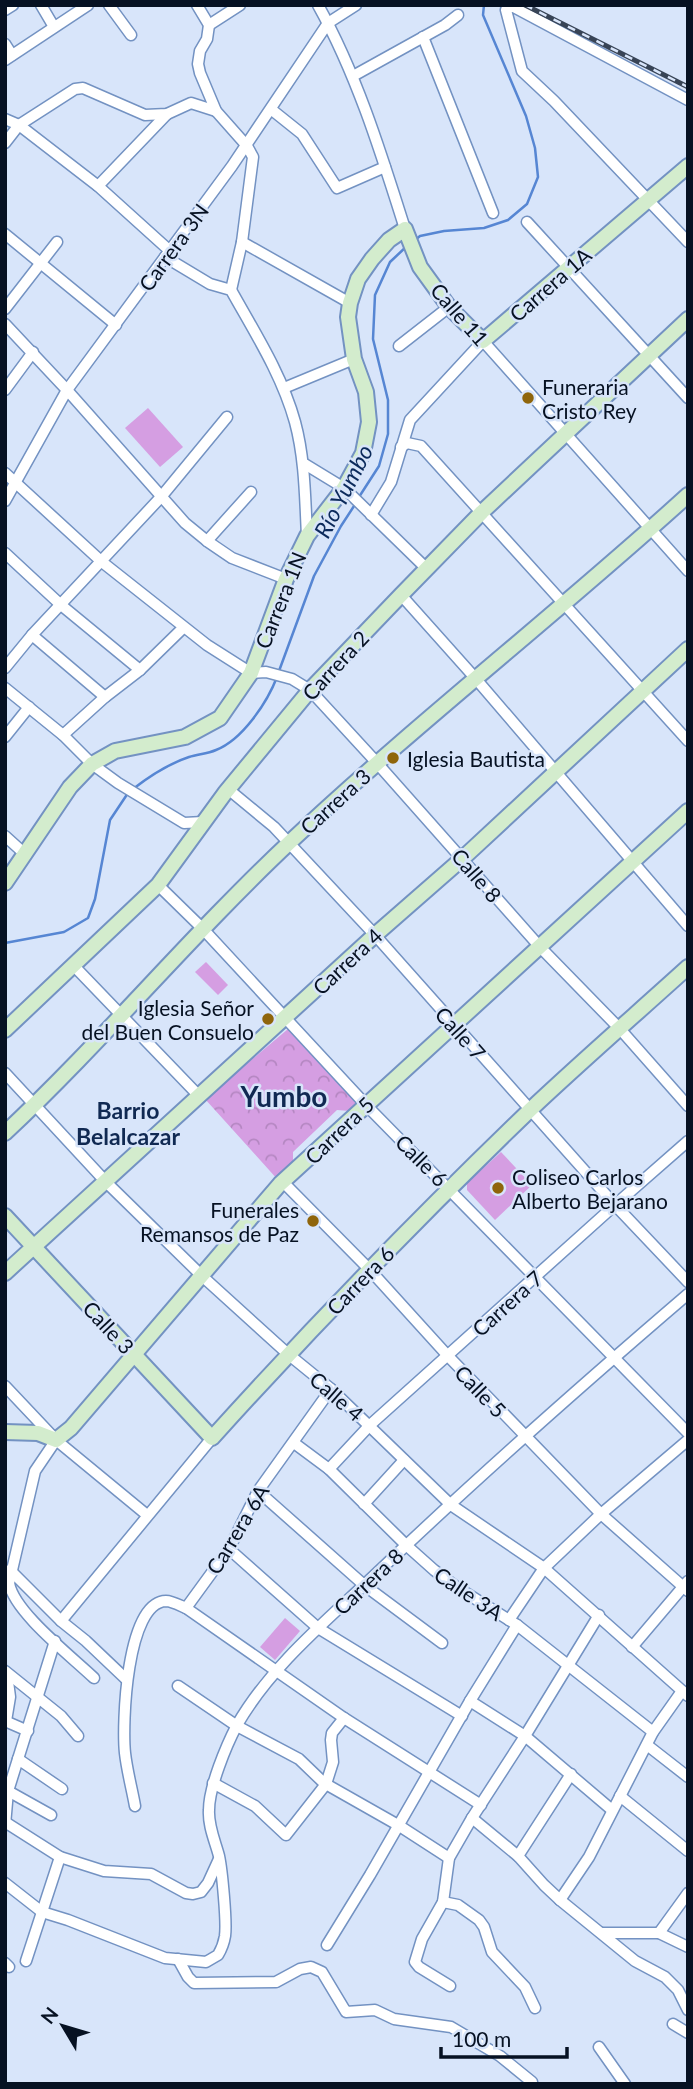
<svg xmlns="http://www.w3.org/2000/svg" width="693" height="2089" viewBox="0 0 693 2089" font-family="Lato,sans-serif">
  <style>
    .park { fill: url(#park-crowns) }
    .pitch { fill: #d59ee2 }
    .lines { fill: none; stroke-linecap: round; stroke-linejoin: round }
    .stream { stroke: #5686d3; stroke-width: 2.5 }
    .street-casing { stroke: #7392c2; stroke-width: 13 }
    .secondary-casing { stroke: #7392c2; stroke-width: 18 }
    .street { stroke: #fff; stroke-width: 10 }
    .secondary { stroke: #d3eccd; stroke-width: 14 }
    .rail-casing { stroke: #384456; stroke-width: 5 }
    .rail { stroke: #d8e5fa; stroke-width: 2.5; stroke-dasharray: 8; stroke-linecap: butt }
    .poi-dot { fill: #8f650b; stroke: #d8e5fa; stroke-width: 2.5 }
    .labels { text-anchor: middle; dominant-baseline: central; stroke-width: 5; stroke-linejoin: round; paint-order: stroke }
    .street-label { font-size: 21px; fill: #061122; stroke: #d8e5fa }
    .poi-label { font-size: 21px; fill: #061122; stroke: #d8e5fa; text-anchor: start }
    .water-label { font-size: 23px; font-style: italic; fill: #0b2a5b; stroke: #d8e5fa }
    .neighbourhood-label { font-size: 23px; font-weight: bold; fill: #102952; stroke: #d8e5fa }
    .district-label { font-size: 28px; font-weight: bold; fill: #102952; stroke: #d8e5fa }
  </style>
  <defs>
    <pattern id="park-crowns" width="20" height="18" patternUnits="userSpaceOnUse" patternTransform="scale(1.75)"><rect width="20" height="18" fill="#d59ee2"/><path d="M2 6a3 3 0 1 1 6 0M12 15a3 3 0 1 1 6 0" fill="none" stroke="#b587c2"/></pattern>
  </defs>
  <rect width="100%" height="100%" fill="#d8e5fa"/>
  <path class="park" d="M288 1029 358 1103 350 1111 337 1110 293 1152V1165L278 1180 205 1099Z"/>
  <g class="pitch">
    <path d="M148 408 183 447 160 467 125 428Z"/>
    <path d="M206 962 228 985 218 995 195 972Z"/>
    <path d="M501 1152 532 1185 495 1220 467 1190V1183Z"/>
    <path d="M285 1618 300 1631 275 1660 260 1647Z"/>
  </g>
  <g class="lines">
    <g class="stream">
      <path d="M415 240 420 236 444 231 484 228 508 220 527 204 538 177 535 148 526 116 483 15 484 5"/>
      <path d="M359 497 379 466 388 434V400L373 339 375 295 390 262 407 246"/>
      <path d="M279 671 314 576 341 526 356 503"/>
      <path d="M133 789C151 775 168 764 189 757 198 754 207 754 216 750 242 740 267 703 277 677"/>
      <path d="M5 943 64 932 88 918 95 899 110 820 128 793"/>
    </g>
    <g class="street-casing">
      <g id="street">
        <path d="M41 5 54 27"/>
        <path d="M109 5 131 35"/>
        <path d="M197 5 209 25 207 39 200 51 198 64 200 73 216 111 247 146 253 157 242 242 231 290"/>
        <path d="M318 5C357 75 381 153 405 229"/>
        <path d="M5 10 13 5"/>
        <path d="M209 25 240 5"/>
        <path d="M423 37 493 213"/>
        <path d="M5 44 12 55"/>
        <path d="M5 60 88 5"/>
        <path d="M353 76 445 25 458 15"/>
        <path d="M688 100 512 6 506 10 522 71 554 101 688 242"/>
        <path d="M272 110 302 134 337 188 385 167"/>
        <path d="M5 119 19 125 98 186 170 251"/>
        <path d="M5 143 19 125 75 89 83 88 145 115 167 114 191 103 216 111"/>
        <path d="M98 186 167 114"/>
        <path d="M527 222 688 398"/>
        <path d="M5 234 116 325"/>
        <path d="M242 242 350 303"/>
        <path d="M165 257 210 284 231 290C255 333 282 375 295 422 305 459 305 498 307 536"/>
        <path d="M5 309 57 242"/>
        <path d="M5 324 67 390 185 523 207 541 232 558 286 579"/>
        <path d="M399 346 449 307"/>
        <path d="M284 388 354 359"/>
        <path d="M5 390 33 352"/>
        <path d="M401 447 407 443 421 446 688 741"/>
        <path d="M303 463 344 488 427 569"/>
        <path d="M5 473 102 562 207 645 251 673 266 672 292 679 310 690 377 763 540 947 620 1029 688 1106"/>
        <path d="M5 501 67 390 232 166 328 23 356 5"/>
        <path d="M371 515 391 482 410 420 483 341 688 571"/>
        <path d="M207 541 251 492"/>
        <path d="M5 553 61 605 140 670"/>
        <path d="M401 595 476 679 688 926"/>
        <path d="M32 635 105 697"/>
        <path d="M5 668 32 635 161 497 227 417"/>
        <path d="M5 688 63 735 92 764 118 783 184 823 203 822"/>
        <path d="M63 735 105 697 140 670 183 628"/>
        <path d="M5 737 29 707"/>
        <path d="M228 789 274 827 375 935 615 1205 688 1282"/>
        <path d="M5 836 26 855"/>
        <path d="M158 885 203 929 366 1105 688 1433"/>
        <path d="M74 966 200 1097"/>
        <path d="M5 1073 106 1182 202 1276 288 1354 331 1389 451 1505 544 1568 688 1696"/>
        <path d="M283 1182 369 1269 448 1356 601 1514 688 1591"/>
        <path d="M5 1386 56 1440 147 1515"/>
        <path d="M56 1440 35 1471 9 1583C14 1612 71 1656 94 1678"/>
        <path d="M294 1443 329 1469 406 1545 434 1570 455 1586 517 1625 653 1732"/>
        <path d="M329 1469 370 1425 615 1205 688 1141"/>
        <path d="M258 1491 364 1585 442 1643"/>
        <path d="M364 1504 404 1460"/>
        <path d="M229 1549 318 1628 462 1716"/>
        <path d="M5 1570 12 1572 61 1621 86 1641 126 1679"/>
        <path d="M186 1608 344 1718 481 1805"/>
        <path d="M509 1620 544 1568 601 1514 688 1440"/>
        <path d="M61 1621 212 1438"/>
        <path d="M632 1647 688 1581"/>
        <path d="M5 1671 61 1716 78 1736"/>
        <path d="M178 1686 237 1726 299 1759 324 1783 398 1825 449 1858"/>
        <path d="M470 1701 525 1736 612 1810"/>
        <path d="M5 1721 28 1731"/>
        <path d="M6 1721 10 1697 7 1674"/>
        <path d="M647 1745 688 1777"/>
        <path d="M18 1759 62 1789"/>
        <path d="M213 1783 255 1806 286 1835 326 1784 333 1762 331 1740 332 1733 344 1718"/>
        <path d="M8 1791 51 1815"/>
        <path d="M620 1796 688 1851"/>
        <path d="M135 1806C132 1789 127 1771 125 1753 122 1725 126 1602 166 1601 172 1601 181 1606 186 1608L229 1549 258 1491 331 1389"/>
        <path d="M472 1818 518 1856 544 1885 560 1900 635 1961 665 1977 678 1990 688 2010"/>
        <path d="M5 1822 60 1857 104 1871 151 1874 186 1893 193 1894 201 1892 208 1883 219 1859"/>
        <path d="M5 1825 8 1791 55 1641"/>
        <path d="M518 1856 571 1774"/>
        <path d="M5 1883 42 1912 68 1920 165 1958 206 1962 218 1955C221 1950 224 1942 225 1936 227 1922 222 1870 219 1856 215 1841 208 1826 209 1810 209 1787 226 1746 237 1725 272 1664 330 1618 380 1570 480 1475 583 1384 688 1294"/>
        <path d="M560 1900 589 1857 653 1732 682 1691"/>
        <path d="M443 1902 458 1905 479 1920 484 1927 492 1952 525 1987 535 2008"/>
        <path d="M602 1933H659L688 1947"/>
        <path d="M659 1933 688 1893"/>
        <path d="M327 1945 370 1875 470 1701 517 1625"/>
        <path d="M178 1959 188 1977 194 1983 276 1982 300 1969 311 1967 322 1972 346 2012 375 2010 394 2019 451 2027 500 2056 532 2082"/>
        <path d="M26 1961 60 1857"/>
        <path d="M5 1963 9 1967"/>
        <path d="M450 1986 419 1967 415 1962 422 1939 443 1902 449 1858 472 1818 525 1736 599 1615"/>
        <path d="M673 2024 688 2033"/>
        <path d="M599 2047 625 2084"/>
      </g>
    </g>
    <g class="secondary-casing">
      <g id="secondary">
        <path d="M5 883 70 787 92 764 115 751 185 737 220 718 251 673 286 579 307 536 344 488 363 453 369 422 366 392 354 359 348 317 350 303 358 279 372 259 389 240 405 229 420 267 449 307 483 341 688 166"/>
        <path d="M5 1030 158 885 225 793 310 690 401 595 482 512 688 319"/>
        <path d="M5 1133C104 1040 191 935 290 842 418 722 557 614 688 495"/>
        <path d="M5 1216 212 1438C314 1325 420 1216 530 1110 582 1061 635 1015 688 967"/>
        <path d="M5 1273 375 935 463 858 688 649"/>
        <path d="M5 1432 38 1433 56 1440 71 1428 280 1184 688 811"/>
      </g>
    </g>
    <use href="#street" class="street"/>
    <use href="#secondary" class="secondary"/>
    <g class="rail-casing">
      <path id="rail" d="M525 5 688 87"/>
    </g>
    <use href="#rail" class="rail"/>
  </g>
  <g class="poi-dot">
    <circle cx="528" cy="398" r="7"/>
    <circle cx="393" cy="758" r="7"/>
    <circle cx="268" cy="1019" r="7"/>
    <circle cx="498" cy="1188" r="7"/>
    <circle cx="313" cy="1221" r="7"/>
  </g>
  <g class="labels">
    <g class="street-label">
      <text transform="translate(173 247) rotate(-54)">Carrera 3N</text>
      <text transform="translate(550 284) rotate(-41)">Carrera 1A</text>
      <text transform="translate(460 314) rotate(49)">Calle 11</text>
      <text transform="translate(280 600) rotate(-68)">Carrera 1N</text>
      <text transform="translate(335 665) rotate(-47)">Carrera 2</text>
      <text transform="translate(335 801) rotate(-42)">Carrera 3</text>
      <text transform="translate(477 875) rotate(49)">Calle 8</text>
      <text transform="translate(347 961) rotate(-43)">Carrera 4</text>
      <text transform="translate(461 1033) rotate(48)">Calle 7</text>
      <text transform="translate(339 1130) rotate(-44)">Carrera 5</text>
      <text transform="translate(422 1160) rotate(45)">Calle 6</text>
      <text transform="translate(360 1280) rotate(-46)">Carrera 6</text>
      <text transform="translate(507 1303) rotate(-42)">Carrera 7</text>
      <text transform="translate(109 1327) rotate(47)">Calle 3</text>
      <text transform="translate(481 1391) rotate(46)">Calle 5</text>
      <text transform="translate(337 1396) rotate(41)">Calle 4</text>
      <text transform="translate(237 1529) rotate(-59)">Carrera 6A</text>
      <text transform="translate(368 1581) rotate(-43)">Carrera 8</text>
      <text transform="translate(469 1593) rotate(34)">Calle 3A</text>
    </g>
    <g class="poi-label">
      <text x="542" y="386">Funeraria<tspan x="542" dy="24">Cristo Rey</tspan></text>
      <text x="407" y="758">Iglesia Bautista</text>
      <text x="254" y="1007" text-anchor="end">Iglesia Señor<tspan x="254" dy="24">del Buen Consuelo</tspan></text>
      <text x="512" y="1176">Coliseo Carlos<tspan x="512" dy="24">Alberto Bejarano</tspan></text>
      <text x="299" y="1209" text-anchor="end">Funerales<tspan x="299" dy="24">Remansos de Paz</tspan></text>
    </g>
    <g class="water-label">
      <text transform="translate(343 491) rotate(-63)">Río Yumbo</text>
    </g>
    <g class="neighbourhood-label">
      <text x="128" y="1110">Barrio<tspan x="128" dy="26">Belalcazar</tspan></text>
    </g>
    <g class="district-label">
      <text x="284" y="1096">Yumbo</text>
    </g>
  </g>
  <rect width="693" height="2089" fill="none" stroke="#061122" stroke-width="14"/>
  <g transform="translate(63 2026) rotate(308)" stroke="#d8e5fa" stroke-width="5" paint-order="stroke">
  <path d="M0-5L12 26L0 18L-12 26Z" fill="#061122"/>
  <text y="-10" font-size="19" font-weight="bold" text-anchor="middle" fill="#061122">N</text>
  </g>
  <path d="M441 2047v10h126v-10" fill="none" stroke="#061122" stroke-width="3.5"/>
  <text x="452" y="2047" font-size="21" fill="#061122" stroke="#d8e5fa" stroke-width="5" paint-order="stroke">100 m</text>
</svg>
